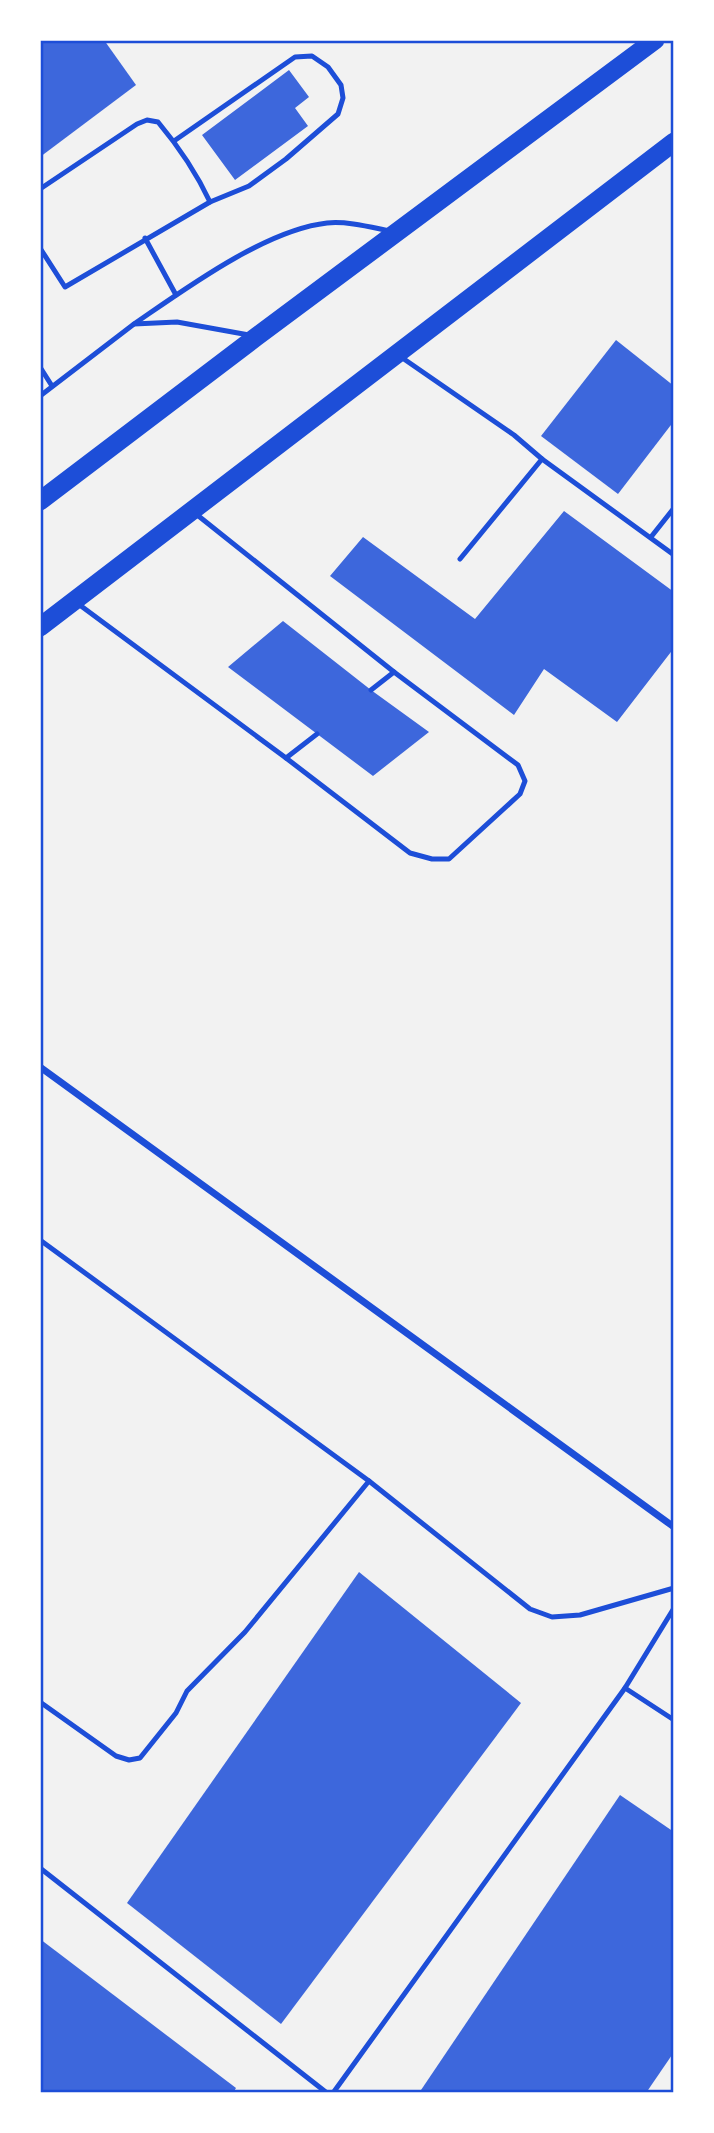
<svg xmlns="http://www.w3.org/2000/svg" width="714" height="2133" viewBox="0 0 714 2133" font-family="Montserrat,sans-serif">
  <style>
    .building { fill: #3d67dc }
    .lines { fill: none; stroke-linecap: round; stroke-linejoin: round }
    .service { stroke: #1d4ed8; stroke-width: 5 }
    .minor { stroke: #1d4ed8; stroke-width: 7 }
    .trunk { stroke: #1d4ed8; stroke-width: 19 }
    .neatline { fill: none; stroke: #1d4ed8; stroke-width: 2.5 }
  </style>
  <rect width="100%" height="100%" fill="#f2f2f2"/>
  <g class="building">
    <path d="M40 40H104L136 85 40 157Z"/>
    <path d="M289 70 309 97 295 108 308 126 235 180 202 135Z"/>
    <path d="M616 340 674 386V421L618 494 541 436Z"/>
    <path d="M564 511 674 592V648L617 722 544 669 514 715 330 576 363 537 475 619Z"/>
    <path d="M283 621 371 690 429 732 373 776 228 667Z"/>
    <path d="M359 1572 521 1703 281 2024 127 1903Z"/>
    <path d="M620 1795 674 1832V2052L646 2093H419Z"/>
    <path d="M40 1939 236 2088 233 2093H40Z"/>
  </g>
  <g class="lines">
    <g class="service">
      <path d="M174 141 295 57 312 56 328 67 341 85 343 98 338 114 286 159 249 186 210 202"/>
      <path d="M40 189 137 124 147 120 158 122C179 147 196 172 210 202L65 287 40 248"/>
      <path d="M145 238 176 295"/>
      <path d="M134 324C185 289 265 230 327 223 347 221 370 227 390 231"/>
      <path d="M401 357 514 435 542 459 674 555"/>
      <path d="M40 367 52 386"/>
      <path d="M40 396 134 324 177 322 249 335"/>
      <path d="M196 514 394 672 371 690"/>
      <path d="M651 537 674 508"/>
      <path d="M460 559 542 459"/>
      <path d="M77 603 286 758 317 734"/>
      <path d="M286 758 410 853 432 859H449L520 794 525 781 518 765 394 672"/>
      <path d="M40 1240 369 1481 530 1609 552 1617 580 1615 674 1588"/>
      <path d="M625 1688 674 1720"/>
      <path d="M40 1702 116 1756 129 1760 140 1758 176 1713 187 1691 245 1632 369 1481"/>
      <path d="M40 1868 327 2093"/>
      <path d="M333 2093 625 1688 674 1608"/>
    </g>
    <path class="minor" d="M40 1067 674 1527"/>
    <g class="trunk">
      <path d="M40 501 256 337 655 40"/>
      <path d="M40 627 674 142"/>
    </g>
  </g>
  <rect width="714" height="2133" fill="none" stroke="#ffffff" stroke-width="84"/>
  <rect x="42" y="42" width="630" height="2049" class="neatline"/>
</svg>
